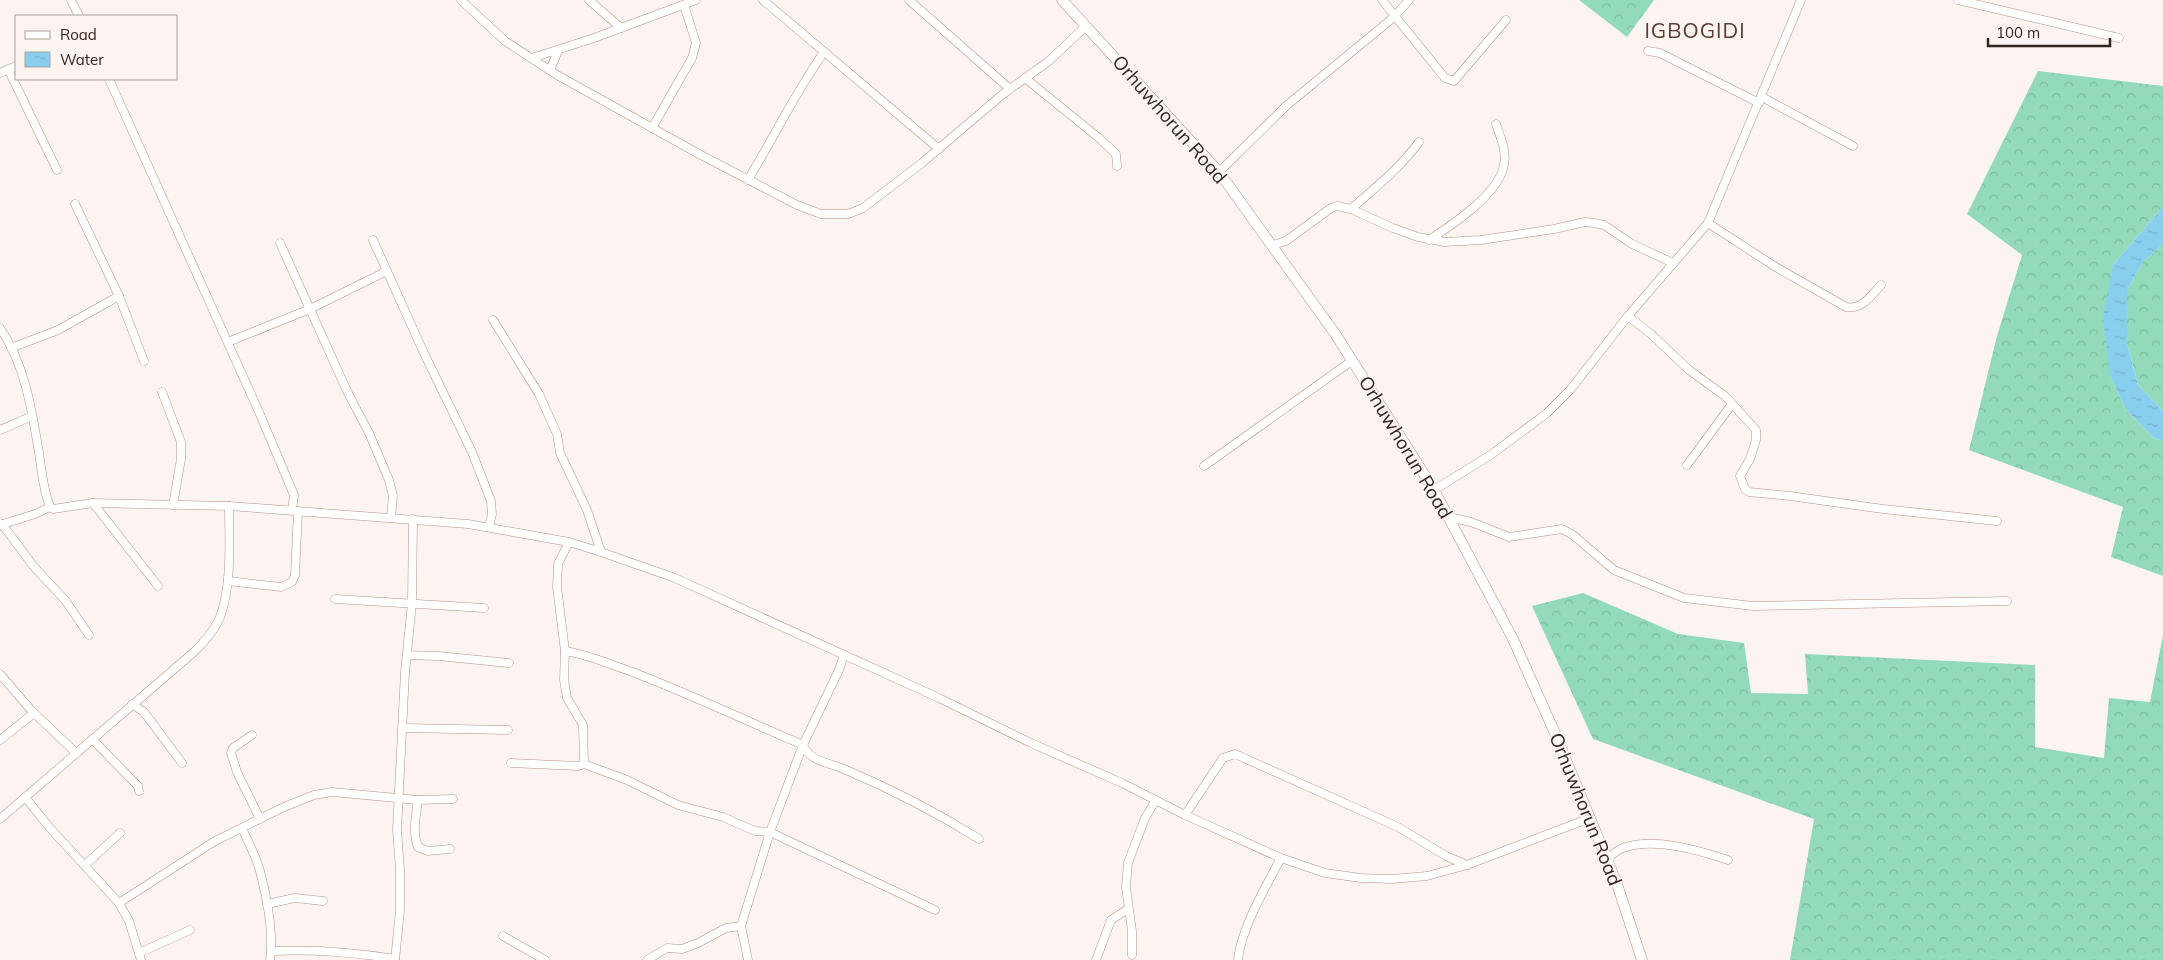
<svg xmlns="http://www.w3.org/2000/svg" width="2163" height="960" viewBox="0 0 2163 960" font-family="Mulish,sans-serif">
  <style>
    .forest { fill: url(#forest-crowns) }
    .water { fill: url(#water-ripples) }
    .lines { fill: none; stroke-linecap: round; stroke-linejoin: round }
    .minor-casing { stroke: #b49183; stroke-width: 9 }
    .tertiary-casing { stroke: #b49183; stroke-width: 11 }
    .minor { stroke: #fff; stroke-width: 8 }
    .tertiary { stroke: #fff; stroke-width: 10 }
    .labels { text-anchor: middle; dominant-baseline: central; stroke-width: 4; stroke-linejoin: round; paint-order: stroke }
    .street-label { font-size: 19px; fill: #32241e; stroke: #fcf4f1 }
    .quarter-label { font-size: 21px; letter-spacing: 1px; fill: #5a3c30; stroke: #fcf4f1 }
  </style>
  <defs>
    <pattern id="forest-crowns" width="20" height="18" patternUnits="userSpaceOnUse" patternTransform="scale(1.25)"><rect width="20" height="18" fill="#93daba"/><path d="M2 6a3 3 0 1 1 6 0M12 15a3 3 0 1 1 6 0" fill="none" stroke="#7fbb9f"/></pattern>
    <pattern id="water-ripples" width="26" height="14" patternUnits="userSpaceOnUse" patternTransform="scale(1.25)"><rect width="26" height="14" fill="#87cfed"/><path d="M2 4q2-2 4 0t4 0M15 11q2-2 4 0t4 0" fill="none" stroke="#75b2cb"/></pattern>
  </defs>
  <rect width="100%" height="100%" fill="#fcf4f1"/>
  <g class="forest">
    <path d="M1579 0H1654L1627 37Z"/>
    <path d="M2038 71 2163 86V207L2112 266 2110 376 2126 410 2154 438 2163 441V576L2111 557 2123 507 1969 450 1997 336 2022 255 1967 214Z"/>
    <path d="M2163 244V411L2138 385 2127 343V290L2143 262Z"/>
    <path d="M1583 593 1678 634 1744 643 1751 693 1808 694 1805 654 2035 665V747L2104 758 2109 698 2150 702 2163 635V960H1790L1814 819 1593 739 1532 606Z"/>
  </g>
  <path class="water" d="M2163 207V244L2143 262 2127 290V343L2138 385 2163 411V441L2154 438 2126 410 2110 376 2103 319 2112 266Z"/>
  <g class="lines">
    <g class="minor-casing">
      <g id="minor">
        <path d="M71 0 79 16"/>
        <path d="M461 0 505 41 557 75 699 154 797 205 821 214H848L863 208 922 163 1003 94 1049 61 1086 26"/>
        <path d="M589 0 621 28"/>
        <path d="M763 0 939 149"/>
        <path d="M909 0 1010 89"/>
        <path d="M1382 0 1445 78 1454 81 1506 20"/>
        <path d="M1958 0 2119 38"/>
        <path d="M1648 51 1660 53 1759 103"/>
        <path d="M532 58 594 38 696 0"/>
        <path d="M8 69 57 170"/>
        <path d="M550 70 558 51"/>
        <path d="M0 73 16 66"/>
        <path d="M1025 78 1099 138 1116 154 1117 166"/>
        <path d="M109 79 259 412 294 495 292 510"/>
        <path d="M1762 97 1853 146"/>
        <path d="M652 128 692 58 696 43 684 5"/>
        <path d="M1219 172 1286 106 1394 17 1409 0"/>
        <path d="M748 180C774 137 795 93 824 52"/>
        <path d="M75 204 119 296"/>
        <path d="M1351 209C1376 187 1400 168 1419 142"/>
        <path d="M1708 223 1774 266 1846 307C1862 310 1871 296 1881 285"/>
        <path d="M373 240 423 351 472 452 491 501 492 514 489 527"/>
        <path d="M1429 240C1452 225 1499 194 1504 165 1507 151 1500 136 1496 124"/>
        <path d="M280 243 347 391 369 433 389 480 393 496 391 517"/>
        <path d="M1273 245 1286 241 1331 208 1337 206 1351 209 1393 228 1418 237 1445 242 1481 240 1554 229 1585 222 1594 223 1604 225 1632 244 1673 263"/>
        <path d="M1628 316 1651 334 1689 370 1725 396 1756 430V440L1750 459 1740 476 1745 489 1749 492 1790 496 1883 509 1997 521"/>
        <path d="M493 320 539 394 557 434 560 453 587 510 601 552"/>
        <path d="M0 328C25 364 32 411 39 453 42 471 43 490 50 507L53 509 93 503 229 506 468 524 569 542 601 552 675 578 939 698 1031 743 1124 784 1185 815 1281 858 1325 873 1361 878 1392 879 1427 876 1467 865 1590 818"/>
        <path d="M228 342 310 309 387 271"/>
        <path d="M11 348 58 330 119 296 144 361"/>
        <path d="M162 392 181 442V459L173 505"/>
        <path d="M0 430 32 416"/>
        <path d="M1687 465 1732 404"/>
        <path d="M1204 466 1353 360"/>
        <path d="M1434 490 1492 454 1547 413 1570 390 1628 316 1708 223 1801 0"/>
        <path d="M93 503 158 586"/>
        <path d="M1449 517 1471 522 1509 537 1562 529 1573 535 1614 570 1684 598 1753 606 2007 601"/>
        <path d="M2 524 34 567 65 600 89 635"/>
        <path d="M0 525 35 514 50 507"/>
        <path d="M228 581 281 587 292 582 295 575 298 511"/>
        <path d="M335 599 484 608"/>
        <path d="M565 651C586 654 606 663 627 670 686 692 744 720 803 745 809 761 830 763 844 769 891 789 936 812 979 839"/>
        <path d="M407 655 438 656 509 663"/>
        <path d="M0 674 31 710 76 753"/>
        <path d="M132 704 144 712 182 763"/>
        <path d="M403 728 508 730"/>
        <path d="M252 735 233 748 231 753 237 772 260 819"/>
        <path d="M92 739 138 786 139 791"/>
        <path d="M0 740 34 713"/>
        <path d="M511 763 578 766 584 764 583 725 567 698 564 680 565 651 557 587 558 564 569 542"/>
        <path d="M584 764 627 780 678 805 723 817 755 831 770 832 803 745 839 670 844 655"/>
        <path d="M25 797 49 827 119 903 129 921 141 960"/>
        <path d="M418 800C416 816 412 831 418 847L428 851 450 849"/>
        <path d="M1185 815 1223 758 1235 754 1398 827 1446 856 1467 865"/>
        <path d="M0 819 194 652C205 641 218 627 222 611 232 578 229 540 229 506"/>
        <path d="M242 828C248 842 256 856 260 871 267 898 274 932 270 960"/>
        <path d="M1607 859C1612 855 1617 850 1623 848 1654 837 1698 850 1728 860"/>
        <path d="M85 865 120 833"/>
        <path d="M119 903 215 841 284 807 314 795 332 792 418 800 453 799"/>
        <path d="M267 904 295 898 323 901"/>
        <path d="M741 926 748 960"/>
        <path d="M503 936 545 960"/>
        <path d="M271 951C313 949 353 952 395 959"/>
        <path d="M139 953 190 930"/>
        <path d="M1132 955V931L1126 887 1128 863 1145 818 1156 800"/>
        <path d="M395 960 400 910V870L397 830 405 672 412 603 413 519"/>
        <path d="M647 960 667 948 682 949 698 943 726 928 741 926 770 832 935 910"/>
        <path d="M1096 960 1111 920 1128 909"/>
        <path d="M1238 960C1241 929 1266 886 1281 858"/>
      </g>
    </g>
    <g class="tertiary-casing">
      <path id="tertiary" d="M1062 0 1219 172 1336 335 1434 490 1513 639 1554 731 1616 881 1642 960"/>
    </g>
    <use href="#minor" class="minor"/>
    <use href="#tertiary" class="tertiary"/>
  </g>
  <g class="labels">
    <g class="street-label">
      <text transform="translate(1170 119) rotate(49)">Orhuwhorun Road</text>
      <text transform="translate(1406 447) rotate(59)">Orhuwhorun Road</text>
      <text transform="translate(1586 809) rotate(68)">Orhuwhorun Road</text>
    </g>
    <g class="quarter-label">
      <text x="1695" y="30">IGBOGIDI</text>
    </g>
  </g>
  <rect x="15" y="15" width="162" height="65" fill="#fcf4f1" stroke="#aba19d"/>
  <rect x="25" y="31" width="25" height="8" fill="#ffffff" stroke="#aba19d"/>
  <text x="60" y="40" font-size="15" fill="#32241e">Road</text>
  <rect x="25" y="52" width="25" height="15" fill="url(#water-ripples)" stroke="#aba19d"/>
  <text x="60" y="65" font-size="15" fill="#32241e">Water</text>
  <path d="M1988 38v8h122v-8" fill="none" stroke="#32241e" stroke-width="2.5"/>
  <text x="1996" y="38" font-size="15" fill="#32241e" stroke="#fcf4f1" stroke-width="4" paint-order="stroke">100 m</text>
</svg>
